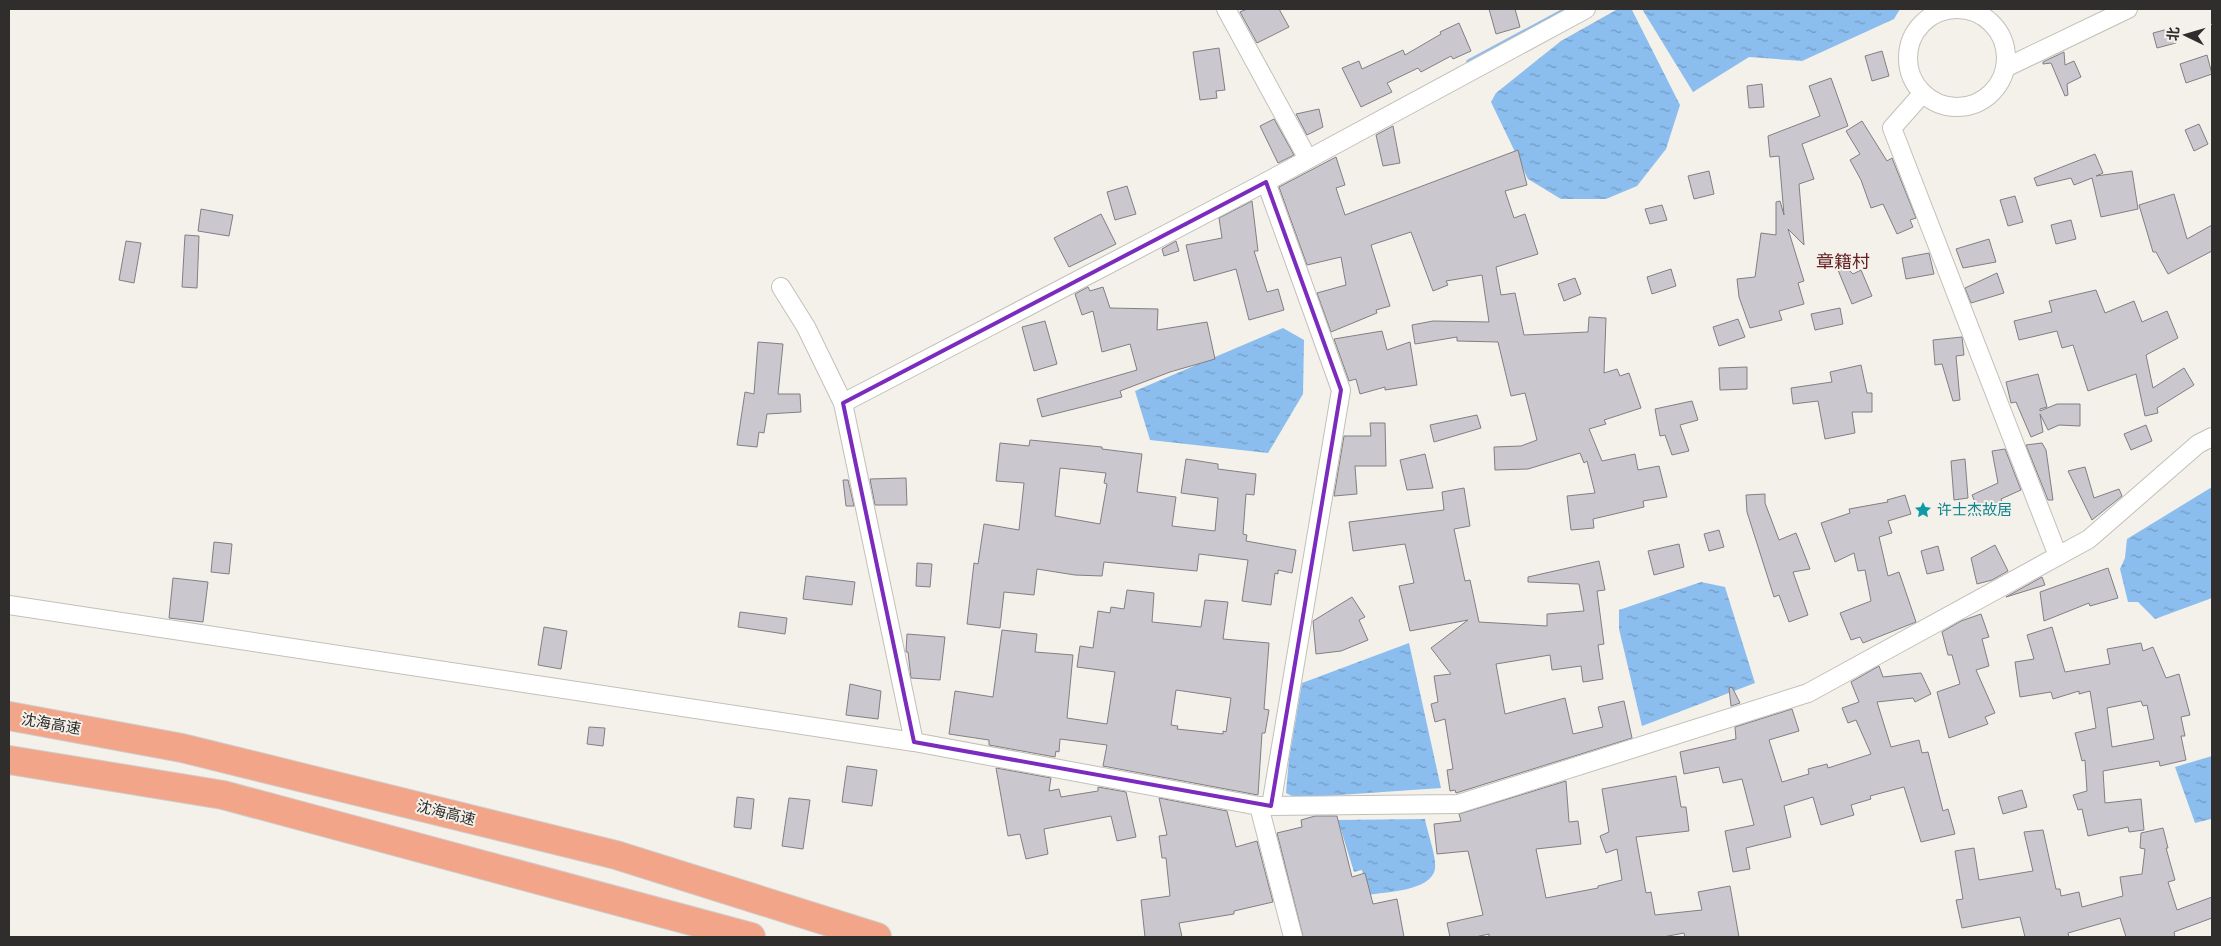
<svg xmlns="http://www.w3.org/2000/svg" width="2221" height="946" viewBox="0 0 2221 946" font-family="Signika,'Noto Sans SC',sans-serif">
  <style>
    .water { fill: url(#water-ripples) }
    .lines { fill: none; stroke-linecap: round; stroke-linejoin: round }
    .stream { stroke: #8bbdee; stroke-width: 5.5 }
    .building { fill: #cac7ce; stroke: #827f85; fill-rule: evenodd }
    .street-casing { stroke: #c3c0b9; stroke-width: 20 }
    .highway-casing { stroke: #cdcdcc; stroke-width: 30 }
    .street { stroke: #fff; stroke-width: 18 }
    .highway { stroke: #f2a589; stroke-width: 28 }
    .marked { fill: none; stroke: #7b2cbf; stroke-width: 4; stroke-linejoin: round }
    .labels { text-anchor: middle; dominant-baseline: central; stroke-width: 4; stroke-linejoin: round; paint-order: stroke }
    .culture-label { font-size: 15px; fill: #0d838f; stroke: #f4f0ea; text-anchor: start }
    .street-label { font-size: 15px; fill: #302e2c; stroke: #f4f0ea }
    .quarter-label { font-size: 18px; fill: #641f22; stroke: #f4f0ea }
  </style>
  <defs>
    <pattern id="water-ripples" width="26" height="14" patternUnits="userSpaceOnUse" patternTransform="scale(1.25)"><rect width="26" height="14" fill="#8bbdee"/><path d="M2 4q2-2 4 0t4 0M15 11q2-2 4 0t4 0" fill="none" stroke="#729ac1"/></pattern>
  </defs>
  <rect width="100%" height="100%" fill="#f4f0ea"/>
  <g class="water">
    <path d="M1642 9H1900L1894 19 1802 61 1749 57 1693 92Z"/>
    <path d="M1616 10H1632L1680 105 1666 149 1637 186 1606 199H1561L1528 179 1491 102 1496 93 1561 41Z"/>
    <path d="M1283 328 1304 340 1303 394 1268 453 1150 440 1135 391Z"/>
    <path d="M2212 487V598L2155 619 2138 602H2128L2120 569 2125 558 2127 539Z"/>
    <path d="M1701 582 1725 587 1755 683 1642 726 1619 629V610Z"/>
    <path d="M1409 643 1441 788 1296 798 1286 793 1289 759 1302 683Z"/>
    <path d="M2212 756V821L2211 819 2195 823 2175 767Z"/>
    <path d="M1425 819C1427 831 1437 858 1435 869 1431 891 1386 892 1367 895L1362 870 1354 872 1338 820Z"/>
  </g>
  <g class="lines">
    <path class="stream" d="M1469 62 1568 9"/>
  </g>
  <g class="building">
    <path d="M1247 9H1279L1289 27 1257 43 1240 12Z"/>
    <path d="M1489 9H1515L1520 27 1496 34Z"/>
    <path d="M1459 23 1471 51 1453 59 1451 56 1421 72 1418 68 1387 83 1392 92 1361 107 1342 68 1359 61 1362 69 1403 50 1405 55 1441 34 1440 32Z"/>
    <path d="M2172 28 2176 43 2157 48 2153 33Z"/>
    <path d="M1219 48 1225 90 1216 91 1217 98 1200 100 1193 52Z"/>
    <path d="M1882 51 1889 76 1872 81 1865 56Z"/>
    <path d="M2064 52 2065 65 2074 61 2081 77 2067 84 2068 95 2065 96 2051 63 2043 64V62Z"/>
    <path d="M2207 55 2212 74 2186 83 2180 64Z"/>
    <path d="M1831 78 1848 126 1802 144 1814 179 1799 184 1804 245 1788 229 1804 281 1798 283 1804 304 1779 311 1782 320 1750 328 1739 297 1737 279 1755 277 1761 233 1776 235V202L1780 201 1784 215 1779 156 1770 157 1768 136 1820 116 1809 86Z"/>
    <path d="M1762 84 1764 107 1749 108 1747 86Z"/>
    <path d="M1319 109 1323 127 1307 135 1296 114Z"/>
    <path d="M1274 119 1294 155 1278 163 1260 126Z"/>
    <path d="M1862 121 1887 161 1892 158 1916 218 1910 220 1913 227 1897 234 1883 204 1871 208 1861 180 1850 160 1860 154 1846 131Z"/>
    <path d="M2199 124 2208 144 2194 151 2185 130Z"/>
    <path d="M1393 126 1400 163 1383 166 1376 135Z"/>
    <path d="M1518 150 1527 185 1505 191 1514 218 1525 214 1538 254 1496 267 1501 295 1515 293 1524 335 1588 332 1589 317 1606 318 1604 373 1617 369 1620 376 1629 373 1641 408 1604 420 1606 424 1589 429 1602 461 1635 454 1638 470 1659 466 1667 497 1643 501 1644 507 1593 519 1594 528 1571 530 1567 496 1595 493 1587 461 1584 463 1580 453 1528 469 1495 470 1494 447 1521 446 1537 440 1525 393 1511 396 1498 342 1457 341V337L1415 344 1412 325 1433 321 1489 322 1482 275 1446 281 1448 285 1433 291 1411 232 1371 245 1390 306 1376 310 1377 313 1331 332 1317 293 1346 285 1341 257 1307 265 1279 187 1336 157 1345 185 1336 188 1345 215Z"/>
    <path d="M2095 154 2103 173 2096 176 2132 171 2138 209 2101 217 2092 178 2074 185 2071 178 2037 186 2034 178Z"/>
    <path d="M1709 171 1714 194 1694 199 1688 176Z"/>
    <path d="M1127 186 1136 214 1115 220 1107 192Z"/>
    <path d="M2174 194 2187 239 2212 225V251L2168 274 2156 252H2153L2139 205Z"/>
    <path d="M2015 196 2023 222 2008 226 2000 200Z"/>
    <path d="M1252 201 1258 251H1254L1267 292 1278 289 1284 310 1249 320 1236 269 1194 281 1186 245 1222 238 1219 218Z"/>
    <path d="M1662 205 1667 220 1650 224 1645 209Z"/>
    <path d="M201 209 233 215 229 236 198 231Z"/>
    <path d="M1101 214 1116 244 1069 267 1054 238Z"/>
    <path d="M2071 220 2076 239 2056 244 2051 225Z"/>
    <path d="M185 235 199 236 197 288 182 287Z"/>
    <path d="M1989 239 1996 262 1963 268 1956 249Z"/>
    <path d="M126 241 141 243 134 283 119 280Z"/>
    <path d="M1176 241 1179 251 1164 256 1162 249Z"/>
    <path d="M1831 253 1853 274 1861 270 1872 296 1852 304Z"/>
    <path d="M1929 253 1934 274 1906 279 1902 258Z"/>
    <path d="M1671 269 1676 286 1652 294 1647 277Z"/>
    <path d="M1997 273 2004 293 1971 303 1965 288Z"/>
    <path d="M1575 278 1581 294 1564 301 1558 284Z"/>
    <path d="M1088 287 1090 291 1103 287 1110 308 1158 309 1157 330 1207 322 1215 359 1170 372 1120 391 1122 397 1042 417 1037 399 1137 370 1130 344 1102 352 1093 311 1082 315 1075 294Z"/>
    <path d="M2096 290 2105 313 2134 301 2142 322 2167 311 2178 338 2146 355 2153 388 2184 368 2194 385 2157 408 2158 413 2145 416 2136 374 2088 391 2073 345 2062 348 2057 331 2019 340 2014 321 2052 312 2049 301Z"/>
    <path d="M1840 308 1843 324 1815 330 1811 314Z"/>
    <path d="M1738 319 1745 337 1719 346 1713 327Z"/>
    <path d="M1045 321 1057 364 1034 371 1022 327Z"/>
    <path d="M1382 331 1387 350 1410 342 1417 385 1385 390V387L1360 394 1356 379 1349 381 1334 339Z"/>
    <path d="M1962 337 1964 355 1956 356 1960 400 1953 401 1942 364 1935 365 1933 340Z"/>
    <path d="M758 342 783 344 778 394H800L801 412 767 414 764 433 759 432 757 447 737 445 745 392 754 394Z"/>
    <path d="M1861 365 1867 393H1872V412H1852L1855 433 1825 439 1818 401 1793 404 1791 388 1832 382 1830 372Z"/>
    <path d="M1747 367V389L1720 390 1719 368Z"/>
    <path d="M2038 374 2047 407 2040 409V411L2057 404H2080V426L2059 425 2048 430 2040 414 2043 432 2031 437 2016 402 2011 403 2006 382Z"/>
    <path d="M1692 401 1698 420 1680 425 1689 451 1672 455 1665 435 1660 436 1655 409Z"/>
    <path d="M1477 415 1481 428 1434 442 1430 425Z"/>
    <path d="M1370 423H1385L1386 466H1355L1357 494 1334 496 1344 436H1371Z"/>
    <path d="M2146 425 2152 441 2131 450 2124 434Z"/>
    <path d="M1030 440 1102 447V449L1142 454 1137 492 1176 497 1172 526 1215 531 1218 498 1181 493 1186 459 1218 464V469L1256 474 1254 495 1246 494 1243 534 1247 535 1246 541 1296 550 1292 573 1278 570V574L1275 573 1271 605 1242 601 1248 560 1199 554 1197 571 1104 562 1102 576 1075 575 1037 569 1034 595 1004 592 1000 628 967 624 974 563 978 564 984 524 1019 530 1024 483 996 481 1000 443 1029 446ZM1060 468 1106 473 1104 483 1107 484 1100 524 1055 516Z"/>
    <path d="M2042 443 2046 450 2053 500H2048L2026 445Z"/>
    <path d="M2005 449 2021 490 2001 499 2002 502 1979 512 1972 495 1998 483 1992 451Z"/>
    <path d="M1425 454 1433 488 1407 490 1400 460Z"/>
    <path d="M1965 459 1968 498 1954 500 1951 461Z"/>
    <path d="M2085 467 2094 498 2119 489 2122 496 2092 520 2068 471Z"/>
    <path d="M906 478 907 505H875L870 479Z"/>
    <path d="M843 480H848L854 506H846Z"/>
    <path d="M1464 488 1470 526 1454 529 1465 581 1470 580 1479 622 1547 626V614L1584 611 1579 584 1528 582V577L1599 561 1605 590 1597 591 1604 644 1598 645 1603 679 1583 682 1581 666 1552 670 1550 655 1496 664 1505 714 1565 698 1573 734 1603 727 1598 707 1624 701 1632 738 1456 793 1455 790 1450 791 1447 770 1453 769 1445 719 1435 722 1431 704 1438 702 1434 676 1451 674 1431 648 1468 620 1410 631 1399 586 1414 583 1405 544 1353 551 1349 522 1444 510 1442 492Z"/>
    <path d="M1765 494V503L1779 540 1796 533 1810 569 1793 572 1808 615 1789 622 1779 595 1774 597 1747 512 1746 495Z"/>
    <path d="M1905 495 1911 514 1888 521 1892 533 1879 537 1888 576 1899 572 1916 622 1863 643 1860 637 1851 640 1840 613 1871 601 1865 570 1858 571 1854 553 1835 562 1821 523 1850 513 1849 509 1888 502 1887 500Z"/>
    <path d="M1719 530 1724 547 1709 551 1704 534Z"/>
    <path d="M214 542 232 544 229 574 211 572Z"/>
    <path d="M1679 544 1684 567 1654 575 1648 551Z"/>
    <path d="M1995 545 2008 571 1992 580 1977 584 1971 558Z"/>
    <path d="M1938 546 1944 570 1927 574 1921 551Z"/>
    <path d="M917 563 932 564 930 587 916 586Z"/>
    <path d="M2108 568 2118 598 2090 606 2089 603 2044 621 2040 592Z"/>
    <path d="M806 576 855 582 852 605 803 599Z"/>
    <path d="M2042 577 2045 585 2006 597Z"/>
    <path d="M173 578 208 582 203 622 169 618Z"/>
    <path d="M1127 590 1154 593 1152 622 1201 627 1205 600 1228 602 1223 639 1269 643 1264 709 1269 710 1265 733H1262L1258 795 1103 766 1107 745 1060 739 1059 752 1056 751 1055 757 989 745V740L949 734 955 691 993 697 1002 630 1037 634 1035 652 1073 655 1067 718 1107 724 1115 672 1077 667 1080 646 1093 648 1098 611 1110 613 1111 607 1124 609ZM1176 690 1231 698 1226 732 1223 731V734L1177 729 1178 726 1171 725Z"/>
    <path d="M1352 597 1365 617 1359 620 1368 640 1341 651 1316 654 1313 621Z"/>
    <path d="M740 612 787 618 785 634 738 627Z"/>
    <path d="M1981 614 1989 637 1982 639 1989 666 1976 670 1995 713 1985 717 1988 724 1949 738 1937 692 1960 684 1952 655H1948L1942 632 1961 621Z"/>
    <path d="M544 627 567 631 561 669 538 665Z"/>
    <path d="M2052 627 2065 672 2110 664 2107 649 2141 643 2143 651 2153 647 2166 678 2179 674 2190 715 2181 717 2185 736H2181L2186 760 2160 766 2159 761 2103 771 2105 803 2141 799 2144 830 2129 832 2128 827 2088 836 2082 809 2078 810 2073 795 2087 791 2085 760 2082 761 2075 733 2096 728 2090 691 2079 694V691L2053 699 2051 692 2020 697 2015 662 2034 659 2027 635ZM2141 701 2143 706 2147 705 2154 739 2112 747 2107 708Z"/>
    <path d="M907 634 945 637 940 680 911 678 908 652H906Z"/>
    <path d="M1879 666 1883 677 1921 673 1931 694 1915 702 1913 698 1877 702 1891 747 1919 740 1922 753 1928 752 1943 811 1948 809 1955 834 1921 842 1904 787 1870 796 1871 799 1851 805 1854 815 1821 825 1813 797 1784 806 1791 837 1746 848 1750 869 1733 872 1725 831 1754 825 1742 779 1723 783 1719 767 1684 774 1680 752 1736 739 1735 727 1792 709 1799 731 1769 740 1782 782 1809 774 1808 769 1827 764 1828 768 1871 754 1856 720 1848 723 1842 708 1859 702 1851 682Z"/>
    <path d="M850 684 881 691 878 719 846 715Z"/>
    <path d="M1732 687 1740 703 1731 706 1729 688Z"/>
    <path d="M589 727 605 728 603 746 587 744Z"/>
    <path d="M847 766 877 770 872 806 842 802Z"/>
    <path d="M996 768 1051 778 1049 791 1059 789 1061 797 1098 791V787L1126 792 1136 837 1117 841 1111 816 1044 829 1048 854 1026 859 1020 834 1008 836Z"/>
    <path d="M1676 776 1681 807H1686L1689 831 1636 837 1646 893 1651 892 1655 915 1702 910 1698 892 1730 886 1739 937H1685L1684 933 1663 937H1489V934L1475 937H1450L1447 923 1483 915 1468 851 1437 854 1434 824 1461 821 1459 814 1566 781 1569 822 1578 821 1581 844 1536 849 1546 898 1598 888V886L1622 880 1617 849 1606 853 1600 836 1609 832 1602 789Z"/>
    <path d="M2022 790 2027 807 2003 814 1998 797Z"/>
    <path d="M737 797 754 799 751 829 734 827Z"/>
    <path d="M789 798 810 800 803 849 782 846Z"/>
    <path d="M1159 798 1227 811 1236 847 1257 841 1273 902 1234 911V914L1179 923 1182 937H1145L1141 900 1170 896 1166 858H1162L1159 836 1167 835Z"/>
    <path d="M1315 816H1337L1352 877 1365 873 1373 904 1397 899 1404 937H1303L1277 833 1302 827 1301 820Z"/>
    <path d="M2163 828 2168 848H2166L2175 880 2168 882 2177 910 2212 897V918L2174 932 2175 937H2126L2120 918 2068 933 2069 937H2025L2020 917 1962 928 1956 900 1963 899 1955 851 1974 848 1979 880 2033 871 2024 832 2043 830 2056 889H2060L2061 896 2079 892 2082 907 2123 896 2120 877 2142 874 2145 849 2140 848 2141 833Z"/>
  </g>
  <g class="lines">
    <g class="street-casing">
      <g id="street">
        <path d="M1226 9 1308 159"/>
        <circle cx="1957" cy="58" r="49"/>
        <path d="M2005 68 2128 9"/>
        <path d="M1923 93 1892 128 2058 556"/>
        <path d="M1266 182 1341 390 1271 806"/>
        <path d="M781 287 806 327 843 403 914 742"/>
        <path d="M843 403 1266 182 1586 9"/>
        <path d="M9 605 914 742 1259 806 1293 937"/>
        <path d="M1259 806 1458 804 1808 693 2089 539 2198 444 2212 437"/>
      </g>
    </g>
    <g class="highway-casing">
      <g id="highway">
        <path d="M9 716 182 748 616 855 877 937"/>
        <path d="M9 760 223 795 751 937"/>
      </g>
    </g>
    <use href="#street" class="street"/>
    <use href="#highway" class="highway"/>
  </g>
  <path class="marked" d="M1266 182 1341 390 1271 806 914 742 843 403Z"/>
  <defs>
    <g id="sight-bare" transform="scale(1.35)"><path d="M0-6L1.8-2.2L6-1.7L2.9 1.2L3.7 5.4L0 3.3L-3.7 5.4L-2.9 1.2L-6-1.7L-1.8-2.2Z" fill="#0f9aa8" stroke="#f4f0ea" stroke-width="2.5" paint-order="stroke"/></g>
  </defs>
  <g fill-rule="evenodd">
    <use href="#sight-bare" x="1923" y="510"/>
  </g>
  <g class="labels">
    <g class="culture-label">
      <text x="1937" y="510">许士杰故居</text>
    </g>
    <g class="street-label">
      <text transform="translate(51 724) rotate(10)">沈海高速</text>
      <text transform="translate(446 813) rotate(14)">沈海高速</text>
    </g>
    <g class="quarter-label">
      <text x="1843" y="262">章籍村</text>
    </g>
  </g>
  <rect width="2221" height="946" fill="none" stroke="#302e2c" stroke-width="20"/>
  <g transform="translate(2186 35) rotate(275)" stroke="#f4f0ea" stroke-width="4" paint-order="stroke">
  <path d="M0-4L9 19L0 12L-9 19Z" fill="#302e2c"/>
  <text y="-8" font-size="14" font-weight="bold" text-anchor="middle" fill="#302e2c">北</text>
  </g>
</svg>
